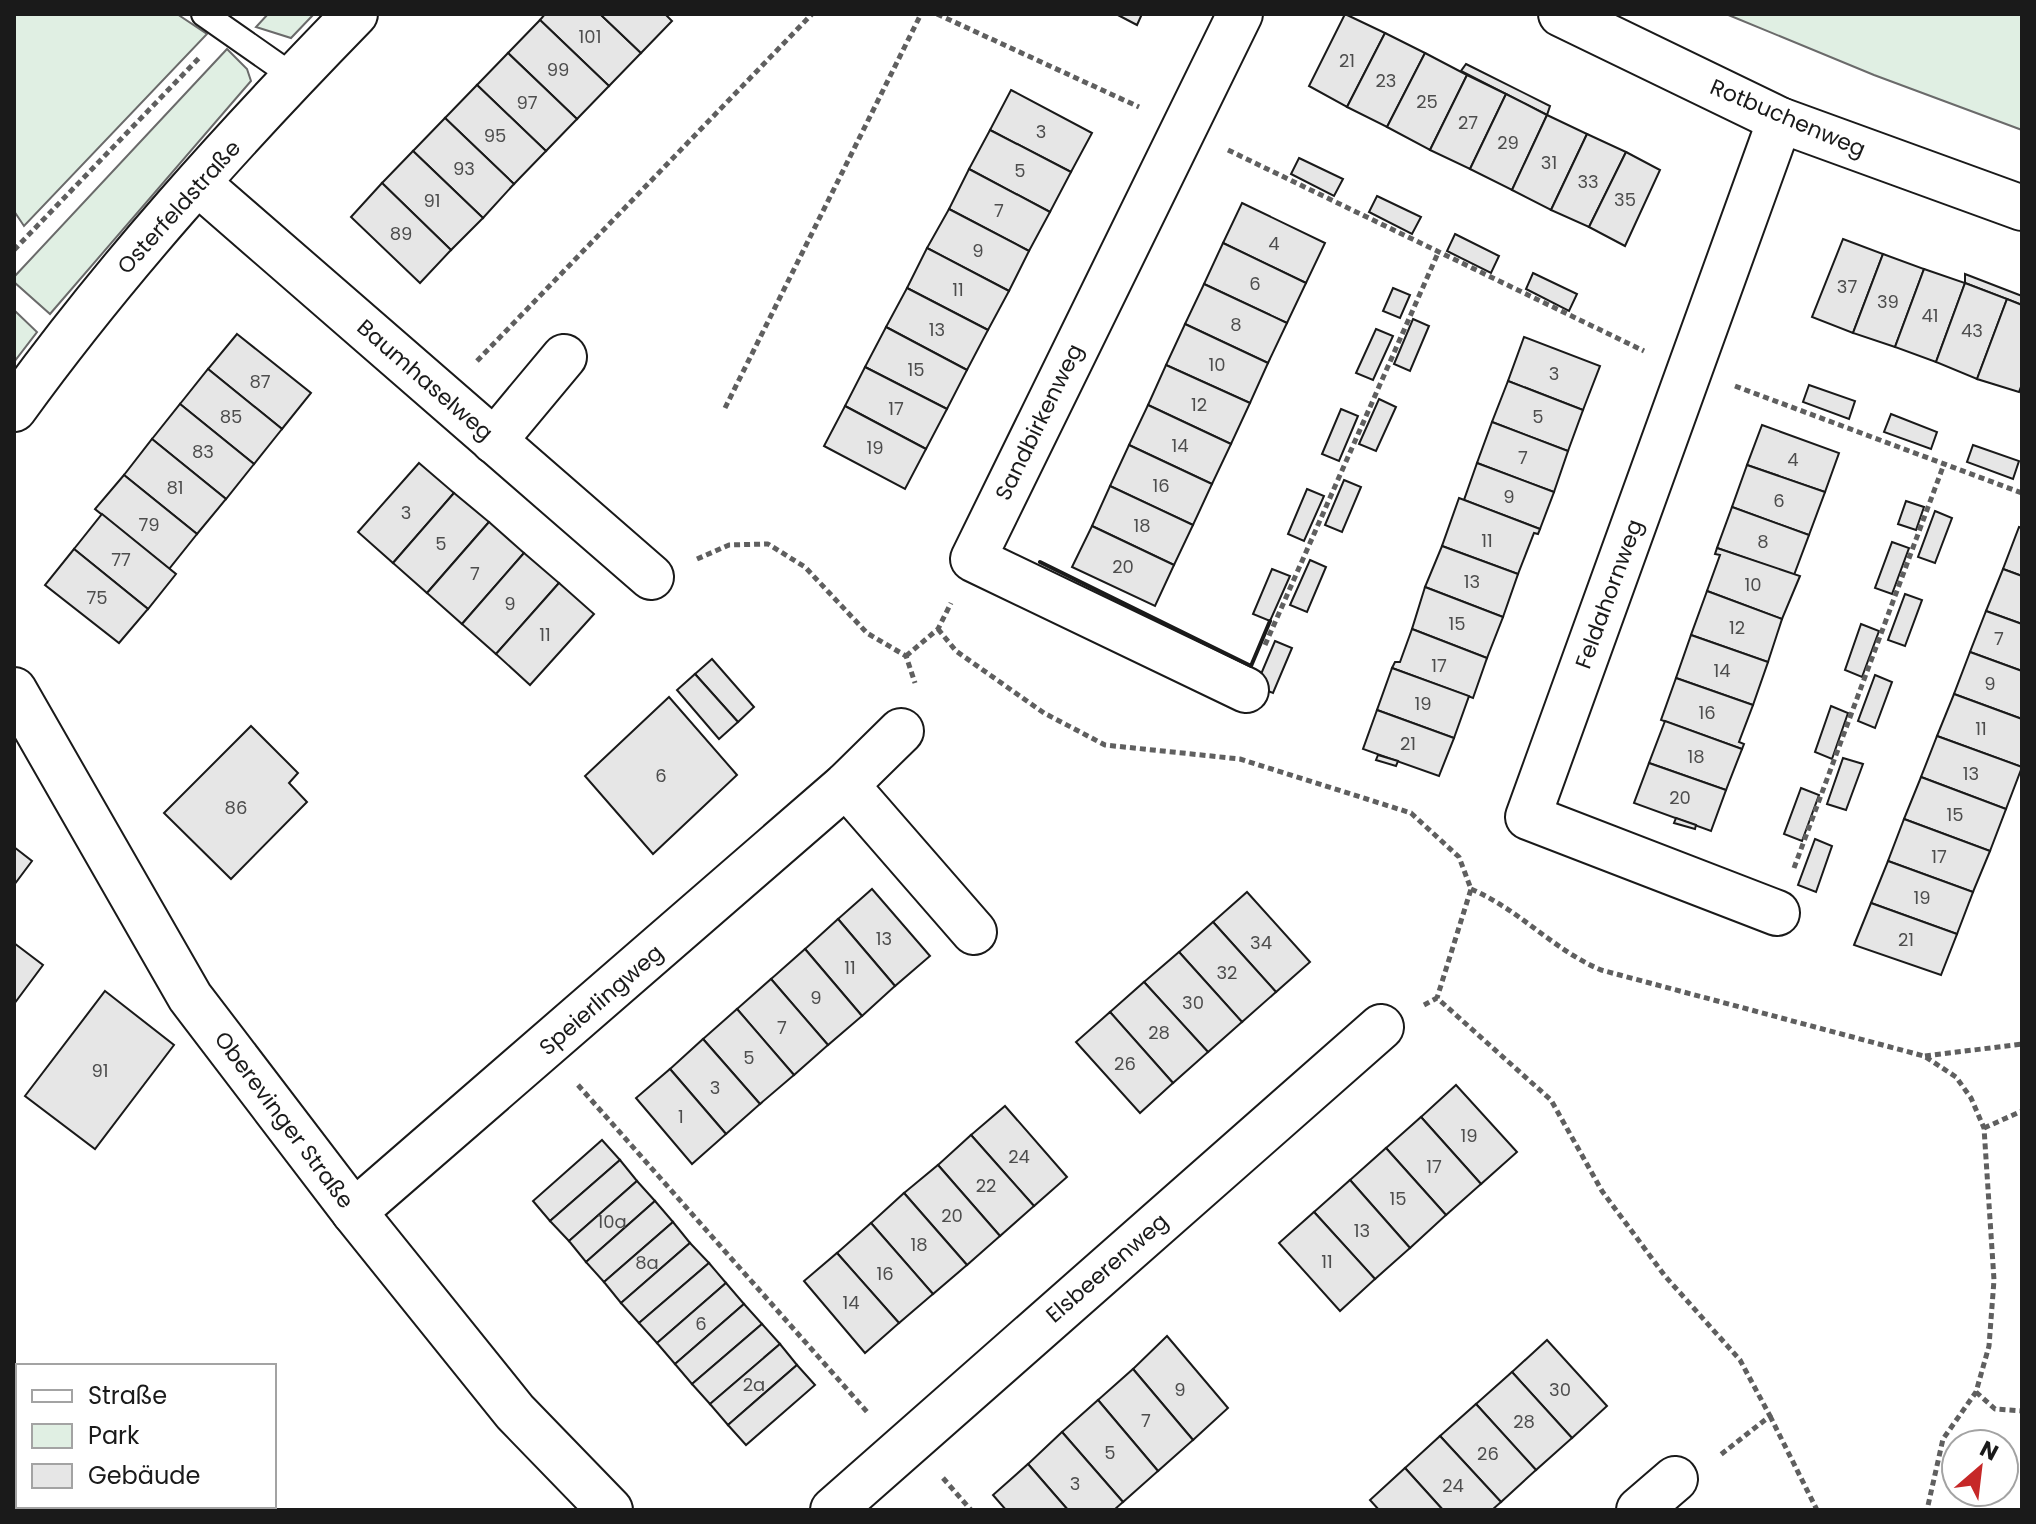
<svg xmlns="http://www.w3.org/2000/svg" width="2036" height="1524" viewBox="0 0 2036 1524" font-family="Poppins,sans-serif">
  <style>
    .green { fill: #e0efe3; stroke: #6a6a6a; stroke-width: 2 }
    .building { fill: #e6e6e6; stroke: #1a1a1a; stroke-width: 2 }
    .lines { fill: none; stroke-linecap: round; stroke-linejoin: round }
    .service-casing { stroke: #1a1a1a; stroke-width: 28 }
    .minor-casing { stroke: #1a1a1a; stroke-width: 48 }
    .tertiary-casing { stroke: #1a1a1a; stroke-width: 48 }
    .path { stroke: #5f5f5f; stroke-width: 5; stroke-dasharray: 6 4; stroke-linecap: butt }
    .service { stroke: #fff; stroke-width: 24 }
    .minor { stroke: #fff; stroke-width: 44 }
    .tertiary { stroke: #fff; stroke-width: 44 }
    .wall { stroke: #1a1a1a; stroke-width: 4 }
    .labels { text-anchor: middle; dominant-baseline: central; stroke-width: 6; stroke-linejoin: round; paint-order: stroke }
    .number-label { font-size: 18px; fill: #4d4d4d }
    .street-label { font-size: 22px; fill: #1a1a1a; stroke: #fff }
  </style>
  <rect width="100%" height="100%" fill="#fff"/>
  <g class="green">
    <path d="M14 14H177L207 34 24 226 14 211Z"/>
    <path d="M268 14H314L291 38 256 27Z"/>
    <path d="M1726 14H2022V130L1874 75Z"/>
    <path d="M227 49 247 69 251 81 50 314 14 282V277Z"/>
    <path d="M14 310 37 332 14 362Z"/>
  </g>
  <g class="building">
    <path d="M545 14H600L641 53 609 86 540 20Z"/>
    <path d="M600 14H665L672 21 641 53Z"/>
    <path d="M1116 14H1142L1137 25Z"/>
    <path d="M1345 14 1385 33 1347 107 1309 86Z"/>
    <path d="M540 20 609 86 577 119 508 53Z"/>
    <path d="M1385 33 1425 53 1387 127 1347 107Z"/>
    <path d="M508 53 577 119 546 151 477 85Z"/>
    <path d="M1425 53 1467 75 1430 150 1387 127Z"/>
    <path d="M1466 64 1550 106 1547 115 1461 71Z"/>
    <path d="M1467 75 1506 94 1470 169 1430 150Z"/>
    <path d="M477 85 546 151 514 184 445 118Z"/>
    <path d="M1011 90 1092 133 1071 172 990 130Z"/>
    <path d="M1506 94 1547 115 1512 190 1470 169Z"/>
    <path d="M1547 115 1587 134 1551 210 1512 190Z"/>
    <path d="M445 118 514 184 483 218 413 151Z"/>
    <path d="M990 130 1071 172 1050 212 969 169Z"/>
    <path d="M1587 134 1626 152 1589 227 1551 210Z"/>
    <path d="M413 151 483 218 451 250 382 183Z"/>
    <path d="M1626 152 1660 170 1625 246 1589 227Z"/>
    <path d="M1299 158 1343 179 1334 196 1291 174Z"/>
    <path d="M969 169 1050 212 1029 251 949 209Z"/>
    <path d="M382 183 451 250 420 283 351 217Z"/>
    <path d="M1377 196 1421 217 1412 234 1369 212Z"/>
    <path d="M1242 203 1325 243 1306 283 1223 243Z"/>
    <path d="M949 209 1029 251 1009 291 927 248Z"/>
    <path d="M1455 234 1499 256 1491 273 1447 251Z"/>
    <path d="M1843 239 1883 254 1853 333 1812 317Z"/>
    <path d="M1223 243 1306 283 1287 323 1204 284Z"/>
    <path d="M927 248 1009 291 988 330 907 288Z"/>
    <path d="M1883 254 1924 269 1895 347 1853 333Z"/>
    <path d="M1924 269 1965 283 1936 362 1895 347Z"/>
    <path d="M1533 273 1577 294 1569 311 1526 289Z"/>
    <path d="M1965 274 2022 296V305L1965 283Z"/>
    <path d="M1965 283 2007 299 1977 379 1936 362Z"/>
    <path d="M1204 284 1287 323 1268 363 1185 324Z"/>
    <path d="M907 288 988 330 967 370 886 327Z"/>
    <path d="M1393 288 1410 295 1400 318 1383 311Z"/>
    <path d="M2007 299 2022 305V384L2019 392 1977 379Z"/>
    <path d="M1413 319 1429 326 1410 371 1394 364Z"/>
    <path d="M1185 324 1268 363 1250 403 1166 365Z"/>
    <path d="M886 327 967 370 947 409 865 367Z"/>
    <path d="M1376 329 1393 336 1373 380 1356 373Z"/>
    <path d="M237 334 311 393 282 429 208 369Z"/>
    <path d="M1524 337 1600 366 1583 410 1508 381Z"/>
    <path d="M1166 365 1250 403 1231 444 1148 405Z"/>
    <path d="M865 367 947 409 926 449 845 406Z"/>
    <path d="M208 369 282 429 254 464 180 404Z"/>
    <path d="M1508 381 1583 410 1568 451 1492 422Z"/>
    <path d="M1809 385 1855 401 1849 419 1803 402Z"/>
    <path d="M1379 399 1396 407 1376 451 1359 444Z"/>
    <path d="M180 404 254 464 226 499 152 439Z"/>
    <path d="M1148 405 1231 444 1212 484 1129 445Z"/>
    <path d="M845 406 926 449 905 489 824 446Z"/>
    <path d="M1341 409 1358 416 1339 461 1322 454Z"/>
    <path d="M1891 414 1937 432 1931 449 1884 432Z"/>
    <path d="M1492 422 1568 451 1554 492 1477 463Z"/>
    <path d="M1762 425 1839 453 1825 492 1747 465Z"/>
    <path d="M152 439 226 499 197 534 124 475Z"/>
    <path d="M1129 445 1212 484 1193 525 1110 486Z"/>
    <path d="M1973 445 2019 461 2013 479 1967 462Z"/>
    <path d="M419 463 454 493 393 563 358 532Z"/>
    <path d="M1477 463 1554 492 1540 529 1464 500Z"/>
    <path d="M1747 465 1825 492 1809 535 1732 507Z"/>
    <path d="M124 475 197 534 169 569 95 509Z"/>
    <path d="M1344 480 1361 487 1342 532 1325 525Z"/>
    <path d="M1110 486 1193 525 1174 565 1092 526Z"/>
    <path d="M1307 489 1324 496 1304 541 1288 534Z"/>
    <path d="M454 493 489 522 427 593 393 563Z"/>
    <path d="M1459 498 1540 529 1538 534 1534 533 1518 574 1442 546Z"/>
    <path d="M1906 501 1924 507 1916 530 1898 524Z"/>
    <path d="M1732 507 1809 535 1794 575 1717 548Z"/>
    <path d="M1935 511 1952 518 1935 563 1918 557Z"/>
    <path d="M102 514 176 574 148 609 74 549Z"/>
    <path d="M489 522 524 553 462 624 427 593Z"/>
    <path d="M1092 526 1174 565 1155 606 1072 567Z"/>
    <path d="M2019 527 2022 528V576L2003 569Z"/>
    <path d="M1892 542 1909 548 1892 594 1875 588Z"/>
    <path d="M1442 546 1518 574 1503 617 1425 587Z"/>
    <path d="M1717 548 1800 576 1782 619 1707 591 1720 555 1715 554Z"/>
    <path d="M74 549 148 609 119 643 45 585Z"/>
    <path d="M524 553 559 583 496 654 462 624Z"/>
    <path d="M1310 560 1326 567 1307 612 1290 605Z"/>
    <path d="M1272 569 1290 576 1270 621 1253 614Z"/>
    <path d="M2003 569 2022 576V624L1986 611Z"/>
    <path d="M559 583 594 614 530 685 496 654Z"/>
    <path d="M1425 587 1503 617 1487 658 1412 629Z"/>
    <path d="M1707 591 1782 619 1768 662 1691 635Z"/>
    <path d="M1905 594 1922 600 1905 646 1888 640Z"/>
    <path d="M1986 611 2022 624V671L1970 652Z"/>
    <path d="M1861 624 1879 631 1862 677 1845 670Z"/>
    <path d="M1412 629 1487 658 1473 698 1392 668 1395 662H1400Z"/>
    <path d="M1691 635 1768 662 1753 705 1676 678Z"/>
    <path d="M1275 641 1292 648 1273 693 1256 686Z"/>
    <path d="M1970 652 2022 671V719L1954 694Z"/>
    <path d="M712 659 754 707 738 722 695 674Z"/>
    <path d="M1392 668 1469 696 1454 738 1377 710Z"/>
    <path d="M695 674 738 722 719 739 677 690Z"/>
    <path d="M1875 675 1892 682 1875 728 1858 721Z"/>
    <path d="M1676 678 1753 705 1739 742 1744 744 1742 749 1661 720Z"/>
    <path d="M1954 694 2022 719V767L1937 736Z"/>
    <path d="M669 697 737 775 653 854 585 776Z"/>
    <path d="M1831 706 1848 713 1832 759 1815 752Z"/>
    <path d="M1377 710 1454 738 1439 776 1363 749Z"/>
    <path d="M1665 721 1742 749 1726 790 1649 763Z"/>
    <path d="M251 726 298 773 289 783 307 802 231 879 164 813Z"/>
    <path d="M1937 736 2022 767 2006 809 1921 777Z"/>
    <path d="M1378 755 1398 761 1396 766 1376 760Z"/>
    <path d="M1843 758 1863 764 1846 810 1827 804Z"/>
    <path d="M1649 763 1726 790 1711 831 1634 803Z"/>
    <path d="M1921 777 2006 809 1990 851 1904 819Z"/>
    <path d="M1801 788 1819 795 1802 841 1784 834Z"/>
    <path d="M1676 818 1696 825 1695 829 1674 823Z"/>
    <path d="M1904 819 1990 851 1973 892 1888 861Z"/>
    <path d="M1815 839 1832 846 1816 892 1798 885Z"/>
    <path d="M14 847 32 861 14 885Z"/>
    <path d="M1888 861 1973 892 1957 934 1871 903Z"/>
    <path d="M872 889 930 956 895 986 838 919Z"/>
    <path d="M1247 892 1310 962 1276 992 1213 922Z"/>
    <path d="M1871 903 1957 934 1941 975 1854 945Z"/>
    <path d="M838 919 895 986 862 1016 805 949Z"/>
    <path d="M1213 922 1276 992 1242 1022 1179 952Z"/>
    <path d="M14 943 43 965 14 1004Z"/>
    <path d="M805 949 862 1016 828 1045 771 979Z"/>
    <path d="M1179 952 1242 1022 1208 1052 1144 982Z"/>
    <path d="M771 979 828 1045 794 1075 737 1009Z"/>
    <path d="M1144 982 1208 1052 1173 1083 1110 1012Z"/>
    <path d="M105 991 174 1045 95 1149 25 1096Z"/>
    <path d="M737 1009 794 1075 760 1104 703 1039Z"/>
    <path d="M1110 1012 1173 1083 1140 1113 1076 1042Z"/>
    <path d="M703 1039 760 1104 726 1134 670 1069Z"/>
    <path d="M670 1069 726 1134 692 1164 636 1098Z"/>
    <path d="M1456 1085 1517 1152 1481 1184 1421 1117Z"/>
    <path d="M1005 1106 1067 1177 1034 1206 971 1135Z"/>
    <path d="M1421 1117 1481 1184 1446 1215 1386 1148Z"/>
    <path d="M971 1135 1034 1206 1000 1236 938 1165Z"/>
    <path d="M602 1140 620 1160 550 1221 533 1201Z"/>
    <path d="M1386 1148 1446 1215 1410 1248 1350 1180Z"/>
    <path d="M620 1160 637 1181 569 1241 550 1221Z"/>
    <path d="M938 1165 1000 1236 967 1265 904 1193Z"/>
    <path d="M1350 1180 1410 1248 1375 1279 1314 1212Z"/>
    <path d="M637 1181 655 1201 586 1262 569 1241Z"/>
    <path d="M904 1193 967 1265 933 1294 871 1223Z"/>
    <path d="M655 1201 673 1222 604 1282 586 1262Z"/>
    <path d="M1314 1212 1375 1279 1340 1311 1279 1243Z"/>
    <path d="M673 1222 690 1243 621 1303 604 1282Z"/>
    <path d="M871 1223 933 1294 899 1323 837 1253Z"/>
    <path d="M690 1243 709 1263 639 1323 621 1303Z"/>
    <path d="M837 1253 899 1323 865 1353 804 1281Z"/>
    <path d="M709 1263 726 1283 657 1343 639 1323Z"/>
    <path d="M726 1283 744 1304 675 1364 657 1343Z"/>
    <path d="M744 1304 762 1324 692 1384 675 1364Z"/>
    <path d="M762 1324 780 1344 710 1404 692 1384Z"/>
    <path d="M1167 1336 1228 1408 1193 1440 1133 1369Z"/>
    <path d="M1547 1340 1607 1406 1572 1438 1512 1372Z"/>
    <path d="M780 1344 797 1365 728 1425 710 1404Z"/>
    <path d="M797 1365 815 1385 746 1445 728 1425Z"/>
    <path d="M1133 1369 1193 1440 1158 1471 1098 1400Z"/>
    <path d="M1512 1372 1572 1438 1536 1470 1476 1404Z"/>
    <path d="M1098 1400 1158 1471 1123 1502 1062 1432Z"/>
    <path d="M1476 1404 1536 1470 1501 1502 1440 1436Z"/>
    <path d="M1062 1432 1123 1502 1114 1510H1068L1028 1464Z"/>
    <path d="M1440 1436 1501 1502 1492 1510H1443L1405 1468Z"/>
    <path d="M1028 1464 1068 1510H1006L993 1495Z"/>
    <path d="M1405 1468 1443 1510H1379L1370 1500Z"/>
  </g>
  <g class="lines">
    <g class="service-casing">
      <path id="service" d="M204 14 294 77"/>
    </g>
    <g class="minor-casing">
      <g id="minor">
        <path d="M1240 14 973 559 1246 690"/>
        <path d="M1561 14 1780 120 2022 208"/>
        <path d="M199 184 651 577"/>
        <path d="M494 441 564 357"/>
        <path d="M14 690 190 997 354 1212 515 1412 610 1510"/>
        <path d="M846 785 974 932"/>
        <path d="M1777 913 1528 817 1780 120"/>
        <path d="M354 1212 846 785 901 731"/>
        <path d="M833 1510 1381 1027"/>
        <path d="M1639 1510 1675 1479"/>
      </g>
    </g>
    <g class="tertiary-casing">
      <path id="tertiary" d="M14 409C116 268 234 138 355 14"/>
    </g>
    <g class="path">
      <path d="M937 14 1139 107"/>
      <path d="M1228 150 1644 351"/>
      <path d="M14 250 199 58"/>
      <path d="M477 361 812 14"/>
      <path d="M1735 386 2022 493"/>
      <path d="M725 408 921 14"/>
      <path d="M697 559 729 545 768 544 805 567 867 633 906 656 915 683"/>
      <path d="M938 629 956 651 1044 713 1105 745 1240 759 1411 813 1459 857 1471 889 1437 998"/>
      <path d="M1265 645 1438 253"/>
      <path d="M906 656 938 629 951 603"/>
      <path d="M1794 868 1944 464"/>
      <path d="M1471 889C1520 910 1552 949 1601 970L1924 1056 1956 1077 1971 1098 1984 1128 1994 1280 1989 1346 1976 1392 1943 1439 1927 1510"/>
      <path d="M1424 1005 1437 998 1551 1100 1602 1191 1665 1276 1740 1360 1770 1416 1719 1456"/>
      <path d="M1925 1056 2022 1044"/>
      <path d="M578 1085 868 1413"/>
      <path d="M1984 1128 2022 1111"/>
      <path d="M1976 1392 1995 1409 2022 1411"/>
      <path d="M1770 1416 1817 1510"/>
      <path d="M943 1478 971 1510"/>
    </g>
    <use href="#service" class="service"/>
    <use href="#minor" class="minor"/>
    <use href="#tertiary" class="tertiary"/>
    <path class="wall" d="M1040 562 1251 666 1270 621"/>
  </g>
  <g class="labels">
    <g class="number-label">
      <text x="590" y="36">101</text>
      <text x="1347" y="60">21</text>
      <text x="558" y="69">99</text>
      <text x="1386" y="80">23</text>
      <text x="1427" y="101">25</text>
      <text x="527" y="102">97</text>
      <text x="1468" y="122">27</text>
      <text x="1041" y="131">3</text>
      <text x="495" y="135">95</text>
      <text x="1508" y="142">29</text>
      <text x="1549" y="162">31</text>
      <text x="464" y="168">93</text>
      <text x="1020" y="170">5</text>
      <text x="1588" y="181">33</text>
      <text x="1625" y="199">35</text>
      <text x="432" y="200">91</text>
      <text x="999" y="210">7</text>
      <text x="401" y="233">89</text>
      <text x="1274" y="243">4</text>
      <text x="978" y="250">9</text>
      <text x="1255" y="283">6</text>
      <text x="1847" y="286">37</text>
      <text x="958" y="289">11</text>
      <text x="1888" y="301">39</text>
      <text x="1930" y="315">41</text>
      <text x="1236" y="324">8</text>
      <text x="937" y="329">13</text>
      <text x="1972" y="330">43</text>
      <text x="1217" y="364">10</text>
      <text x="916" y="369">15</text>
      <text x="1554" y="373">3</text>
      <text x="260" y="381">87</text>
      <text x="1199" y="404">12</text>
      <text x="896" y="408">17</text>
      <text x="231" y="416">85</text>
      <text x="1538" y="416">5</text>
      <text x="1180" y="445">14</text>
      <text x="875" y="447">19</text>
      <text x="203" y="451">83</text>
      <text x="1523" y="457">7</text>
      <text x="1793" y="459">4</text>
      <text x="1161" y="485">16</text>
      <text x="175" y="487">81</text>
      <text x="1509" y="496">9</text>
      <text x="1779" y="500">6</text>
      <text x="406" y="512">3</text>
      <text x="149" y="524">79</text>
      <text x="1142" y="525">18</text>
      <text x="1487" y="540">11</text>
      <text x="1763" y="541">8</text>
      <text x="441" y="543">5</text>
      <text x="121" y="559">77</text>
      <text x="1123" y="566">20</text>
      <text x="475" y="573">7</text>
      <text x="1472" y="581">13</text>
      <text x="1753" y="584">10</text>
      <text x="97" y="597">75</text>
      <text x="510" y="603">9</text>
      <text x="1457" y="623">15</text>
      <text x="1737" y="627">12</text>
      <text x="545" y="634">11</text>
      <text x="1999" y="638">7</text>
      <text x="1439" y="665">17</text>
      <text x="1722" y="670">14</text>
      <text x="1990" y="683">9</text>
      <text x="1423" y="703">19</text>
      <text x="1707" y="712">16</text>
      <text x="1981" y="728">11</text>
      <text x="1408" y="743">21</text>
      <text x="1696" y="756">18</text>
      <text x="1971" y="773">13</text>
      <text x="661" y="775">6</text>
      <text x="1680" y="797">20</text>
      <text x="236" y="807">86</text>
      <text x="1955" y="814">15</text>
      <text x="1939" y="856">17</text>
      <text x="1922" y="897">19</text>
      <text x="884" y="938">13</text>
      <text x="1906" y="939">21</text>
      <text x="1261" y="942">34</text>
      <text x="850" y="967">11</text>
      <text x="1227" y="972">32</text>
      <text x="816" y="997">9</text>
      <text x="1193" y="1002">30</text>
      <text x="782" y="1027">7</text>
      <text x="1159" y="1032">28</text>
      <text x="749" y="1057">5</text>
      <text x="1125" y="1063">26</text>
      <text x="100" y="1070">91</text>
      <text x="715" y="1087">3</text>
      <text x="681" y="1116">1</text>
      <text x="1469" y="1135">19</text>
      <text x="1019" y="1156">24</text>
      <text x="1434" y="1166">17</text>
      <text x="986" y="1185">22</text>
      <text x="1398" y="1198">15</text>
      <text x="952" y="1215">20</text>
      <text x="612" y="1221">10a</text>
      <text x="1362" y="1230">13</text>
      <text x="919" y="1244">18</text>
      <text x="1327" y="1261">11</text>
      <text x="647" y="1262">8a</text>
      <text x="885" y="1273">16</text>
      <text x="851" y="1302">14</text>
      <text x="701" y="1323">6</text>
      <text x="754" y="1384">2a</text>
      <text x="1180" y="1389">9</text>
      <text x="1560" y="1389">30</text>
      <text x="1146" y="1420">7</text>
      <text x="1524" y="1421">28</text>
      <text x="1110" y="1452">5</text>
      <text x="1488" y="1453">26</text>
      <text x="1075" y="1483">3</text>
      <text x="1453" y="1485">24</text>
    </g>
    <g class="street-label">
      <text transform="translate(1788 118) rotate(23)">Rotbuchenweg</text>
      <text transform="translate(179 207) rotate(-48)">Osterfeldstraße</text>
      <text transform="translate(425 380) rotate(41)">Baumhaselweg</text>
      <text transform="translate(1039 422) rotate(-64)">Sandbirkenweg</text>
      <text transform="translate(1609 594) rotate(-70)">Feldahornweg</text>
      <text transform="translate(601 1000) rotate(-41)">Speierlingweg</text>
      <text transform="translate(284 1120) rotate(53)">Oberevinger Straße</text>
      <text transform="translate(1107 1268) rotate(-41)">Elsbeerenweg</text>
    </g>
  </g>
  <rect width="2036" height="1524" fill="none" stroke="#1a1a1a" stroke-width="32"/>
  <rect x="16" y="1364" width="260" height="144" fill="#ffffff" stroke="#a3a3a3" stroke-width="2"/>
  <rect x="32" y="1390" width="40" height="12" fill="#ffffff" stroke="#a3a3a3" stroke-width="2"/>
  <text x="88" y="1404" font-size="24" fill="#1a1a1a">Straße</text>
  <rect x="32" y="1424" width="40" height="24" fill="#e0efe3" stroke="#a3a3a3" stroke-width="2"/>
  <text x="88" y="1444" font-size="24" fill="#1a1a1a">Park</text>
  <rect x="32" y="1464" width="40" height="24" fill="#e6e6e6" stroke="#a3a3a3" stroke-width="2"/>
  <text x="88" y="1484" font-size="24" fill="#1a1a1a">Gebäude</text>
  <g transform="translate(1980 1468) rotate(28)"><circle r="38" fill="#ffffff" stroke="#a3a3a3" stroke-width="2"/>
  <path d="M0-6L14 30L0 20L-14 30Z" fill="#c62828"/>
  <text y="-12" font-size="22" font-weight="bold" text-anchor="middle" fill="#1a1a1a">N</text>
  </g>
</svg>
